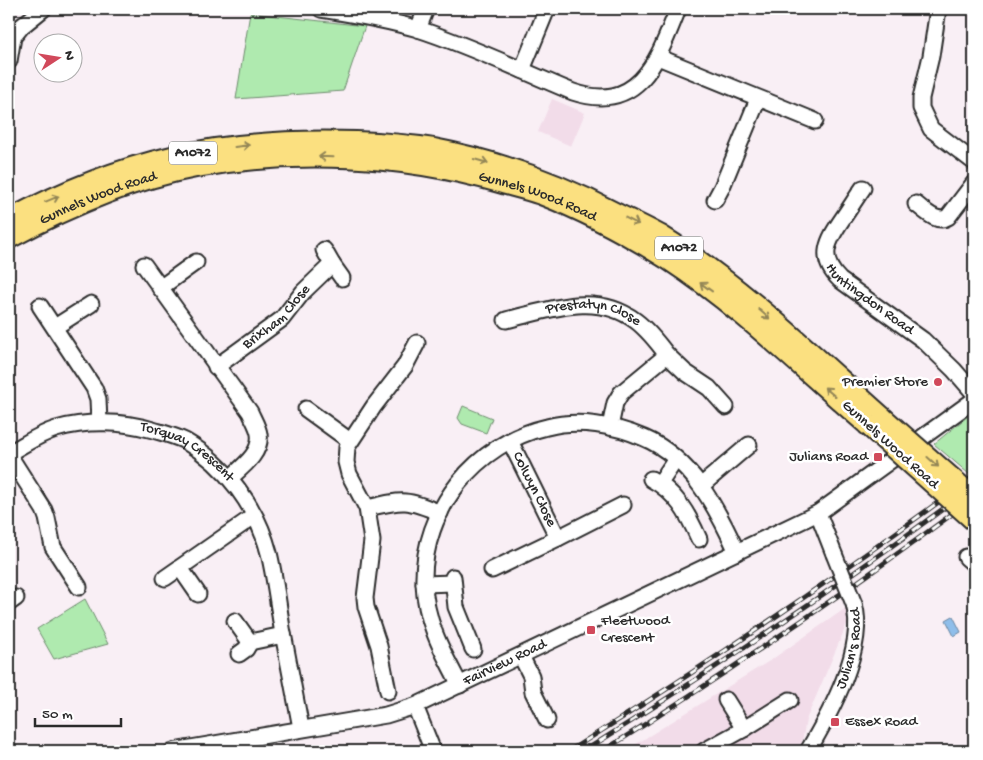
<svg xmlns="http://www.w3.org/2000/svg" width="983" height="760" viewBox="0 0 983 760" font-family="'Gochi Hand',sans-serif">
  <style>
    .built { fill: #f2dce9 }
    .green { fill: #afeaaf; stroke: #6d8a6d }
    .water { fill: #8fbeea; stroke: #67839e }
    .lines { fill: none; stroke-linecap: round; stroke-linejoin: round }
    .minor-casing { stroke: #2b2b2b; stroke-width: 19 }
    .major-casing { stroke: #2b2b2b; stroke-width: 24 }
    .minor { stroke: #fff; stroke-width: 15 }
    .major { stroke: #fbe080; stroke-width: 20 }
    .rail-casing { stroke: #2b2b2b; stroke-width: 5 }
    .rail { stroke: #fff; stroke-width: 3; stroke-dasharray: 9; stroke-linecap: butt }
    .minor-bridge-casing { stroke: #2b2b2b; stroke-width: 19; stroke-linecap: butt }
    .major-bridge-casing { stroke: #2b2b2b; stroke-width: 24; stroke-linecap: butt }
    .minor-bridge { stroke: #fff; stroke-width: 15 }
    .major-bridge { stroke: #fbe080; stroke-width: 20 }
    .oneway { stroke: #938656 }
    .poi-dot { fill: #d1495b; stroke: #fff; stroke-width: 2 }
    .labels { text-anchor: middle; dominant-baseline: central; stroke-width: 5; stroke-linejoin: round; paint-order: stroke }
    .shield { fill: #fff; stroke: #6b6b6b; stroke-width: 1 }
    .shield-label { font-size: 14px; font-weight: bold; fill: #2b2b2b }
    .street-label { font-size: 15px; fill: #2b2b2b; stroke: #fff }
    .poi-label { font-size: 15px; fill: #2b2b2b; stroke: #fff; text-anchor: end }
  </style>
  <rect width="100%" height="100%" fill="#f9eff5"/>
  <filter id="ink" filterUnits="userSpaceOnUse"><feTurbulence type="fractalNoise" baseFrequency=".02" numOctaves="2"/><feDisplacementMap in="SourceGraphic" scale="10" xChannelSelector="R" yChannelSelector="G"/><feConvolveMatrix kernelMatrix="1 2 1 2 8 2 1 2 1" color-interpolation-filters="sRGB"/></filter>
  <g filter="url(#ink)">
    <g class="built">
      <path d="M552 99 585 113 571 146 538 132Z"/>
      <path d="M846 608 849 619 806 720 802 742 796 751H625L771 660Z"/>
    </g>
    <g class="green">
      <path d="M250 13 365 26 343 91 236 99Z"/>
      <path d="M463 406 492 418 486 433 462 424 458 418Z"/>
      <path d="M974 411V470L969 474 934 444Z"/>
      <path d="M85 599 108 644 54 659 37 629Z"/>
    </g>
    <path class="water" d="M953 616 961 632 954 636 946 620Z"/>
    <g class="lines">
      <g class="minor-casing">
        <g id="minor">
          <path d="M321 9C353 14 387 20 418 29 471 46 522 71 573 92 640 114 658 59 678 9"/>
          <path d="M938 9 931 56 921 98V108L931 129 974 162"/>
          <path d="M418 29 426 9"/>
          <path d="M658 57 815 121"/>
          <path d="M9 61 13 37 22 26 43 9"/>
          <path d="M522 70 547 9"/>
          <path id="s1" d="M863 188C856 198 850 208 843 218 828 240 817 258 840 280L923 340 954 370 974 393"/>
          <path d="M715 200 722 187 758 99"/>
          <path d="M916 204C925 211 937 224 948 217L974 183"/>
          <path d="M332 264 342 278"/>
          <path d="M144 265 250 412C253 419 258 427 259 434 262 453 242 467 230 478"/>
          <path d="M160 288 196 262"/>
          <path d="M40 306 94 388 98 399 99 422"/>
          <path id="s2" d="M506 320C550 310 596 291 636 321 648 330 658 343 667 355"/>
          <path d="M55 327 91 304"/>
          <path id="s3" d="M216 367 282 319 303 292 332 264 324 250"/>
          <path d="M306 409 350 441"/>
          <path d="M610 427 615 403 621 393 667 355 685 372 709 388 726 407"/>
          <path id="s4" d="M510 441 558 538 623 505"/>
          <path id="s5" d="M9 453C24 445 39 434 56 429 87 420 122 421 153 430 163 433 175 436 185 441 226 465 257 507 269 553 275 578 278 603 282 628 288 661 295 695 301 728"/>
          <path d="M9 455 44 510 47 518 53 547 79 587"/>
          <path d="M651 479C676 492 688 514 699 539"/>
          <path d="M660 483 676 459"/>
          <path d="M702 485 749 445"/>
          <path d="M367 508 349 474 346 462 347 447 374 406 405 366 417 343"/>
          <path d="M818 513 834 554"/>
          <path d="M966 557 974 564"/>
          <path d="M180 568 198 594"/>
          <path d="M492 570 558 538"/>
          <path d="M453 577 456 607 473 649"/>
          <path d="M165 578 254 516"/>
          <path d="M424 584 453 583"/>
          <path d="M9 603 16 598"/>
          <path d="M235 621 250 642 283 635"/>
          <path d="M239 654 246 649 250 642"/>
          <path d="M521 656 531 676 533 692 547 720"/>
          <path d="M460 685C443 653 425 621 424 583 422 510 476 443 547 427 578 419 615 425 644 438 691 458 717 508 737 552"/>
          <path d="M388 691 379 646 366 607 365 598 372 541 367 508C402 500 406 498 440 513"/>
          <path d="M726 700 744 729"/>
          <path d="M415 706 433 751"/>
          <path id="s6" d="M173 751 386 715 415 706 818 513 974 400"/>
          <path d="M704 751 744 729 790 700"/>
          <path id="s7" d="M808 751C829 715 867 648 854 604"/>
        </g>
      </g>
      <g class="major-casing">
        <g id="major">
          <path d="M9 220C60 193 115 170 172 157 233 143 294 140 356 142 382 143 408 145 434 149 497 161 560 184 617 214 632 221 647 228 661 236 742 286 812 355 883 418"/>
          <path id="s8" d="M9 238C67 207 131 179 196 167 296 149 402 154 499 182 513 186 527 189 541 194 585 211 628 234 668 259 740 306 802 368 867 424"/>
        </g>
      </g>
      <use href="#minor" class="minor"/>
      <use href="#major" class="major"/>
      <g class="rail-casing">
        <g id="rail">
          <path d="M569 751C707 665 843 573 974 476"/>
          <path d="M584 751C717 668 848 580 974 486"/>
          <path d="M603 751C729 672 854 587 974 498"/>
        </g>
      </g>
      <use href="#rail" class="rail"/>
      <g class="minor-bridge-casing">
        <path id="minor-bridge" d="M834 554 854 604"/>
      </g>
      <g class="major-bridge-casing">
        <g id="major-bridge">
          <path d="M883 418 974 498"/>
          <path d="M867 424 974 520"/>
        </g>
      </g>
      <use href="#minor-bridge" class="minor-bridge"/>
      <use href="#major-bridge" class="major-bridge"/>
    </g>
    <defs><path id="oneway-shaft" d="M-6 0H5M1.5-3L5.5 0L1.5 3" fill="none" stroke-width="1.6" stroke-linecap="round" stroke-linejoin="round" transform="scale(1.25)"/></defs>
    <g class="oneway">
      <use href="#oneway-shaft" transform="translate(242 146) rotate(-7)"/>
      <use href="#oneway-shaft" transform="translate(326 157) rotate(-178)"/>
      <use href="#oneway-shaft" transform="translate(481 161) rotate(16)"/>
      <use href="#oneway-shaft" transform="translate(52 199) rotate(-22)"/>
      <use href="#oneway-shaft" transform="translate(632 221) rotate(27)"/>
      <use href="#oneway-shaft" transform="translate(706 287) rotate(-144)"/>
      <use href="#oneway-shaft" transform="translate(764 314) rotate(41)"/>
      <use href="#oneway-shaft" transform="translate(830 392) rotate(-139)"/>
      <use href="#oneway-shaft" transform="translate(933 462) rotate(42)"/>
    </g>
  </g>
  <g class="poi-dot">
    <circle cx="938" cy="382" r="5"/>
    <rect x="873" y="452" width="10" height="10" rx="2.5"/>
    <rect x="586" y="625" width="10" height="10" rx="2.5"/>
    <rect x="830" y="717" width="10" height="10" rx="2.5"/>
  </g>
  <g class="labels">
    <g class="shield">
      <rect x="169" y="141.5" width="48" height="23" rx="4"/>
      <rect x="655" y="236.5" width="48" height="23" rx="4"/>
    </g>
    <g class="shield-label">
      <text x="193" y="153">A1072</text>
      <text x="679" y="248">A1072</text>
    </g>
    <g class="street-label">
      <text stroke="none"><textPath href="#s8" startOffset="548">Gunnels Wood Road</textPath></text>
      <text stroke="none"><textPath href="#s8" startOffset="98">Gunnels Wood Road</textPath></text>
      <text stroke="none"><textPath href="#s1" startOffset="141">Huntingdon Road</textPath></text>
      <text stroke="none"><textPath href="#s3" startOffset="79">Brixham Close</textPath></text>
      <text stroke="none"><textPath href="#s2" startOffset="90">Prestatyn Close</textPath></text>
      <text transform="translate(890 445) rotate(42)">Gunnels Wood Road</text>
      <text stroke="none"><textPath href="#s5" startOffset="192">Torquay Crescent</textPath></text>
      <text stroke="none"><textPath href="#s4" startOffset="54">Colwyn Close</textPath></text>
      <text stroke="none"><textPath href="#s7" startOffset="112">Julian's Road</textPath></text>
      <text stroke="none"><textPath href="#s6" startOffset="346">Fairview Road</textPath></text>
    </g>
    <g class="poi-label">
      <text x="928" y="382">Premier Store</text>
      <text x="868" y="457">Julians Road</text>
      <text x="601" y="621" text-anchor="start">Fleetwood<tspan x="601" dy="17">Crescent</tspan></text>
      <text x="845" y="722" text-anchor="start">Essex Road</text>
    </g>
  </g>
  <rect width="983" height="760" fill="none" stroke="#fff" stroke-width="30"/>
  <rect x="15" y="15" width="953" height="730" fill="none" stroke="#2b2b2b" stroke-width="2" filter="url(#ink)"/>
  <g transform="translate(58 58) rotate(78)"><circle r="24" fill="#ffffff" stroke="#aaaaaa"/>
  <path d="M0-4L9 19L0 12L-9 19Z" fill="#d1495b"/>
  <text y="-8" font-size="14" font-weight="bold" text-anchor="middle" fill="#2b2b2b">N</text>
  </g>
  <path d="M35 718v8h86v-8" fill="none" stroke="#2b2b2b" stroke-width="2.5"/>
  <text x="42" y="718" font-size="15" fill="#2b2b2b" stroke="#ffffff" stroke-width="4" paint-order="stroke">50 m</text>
</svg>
